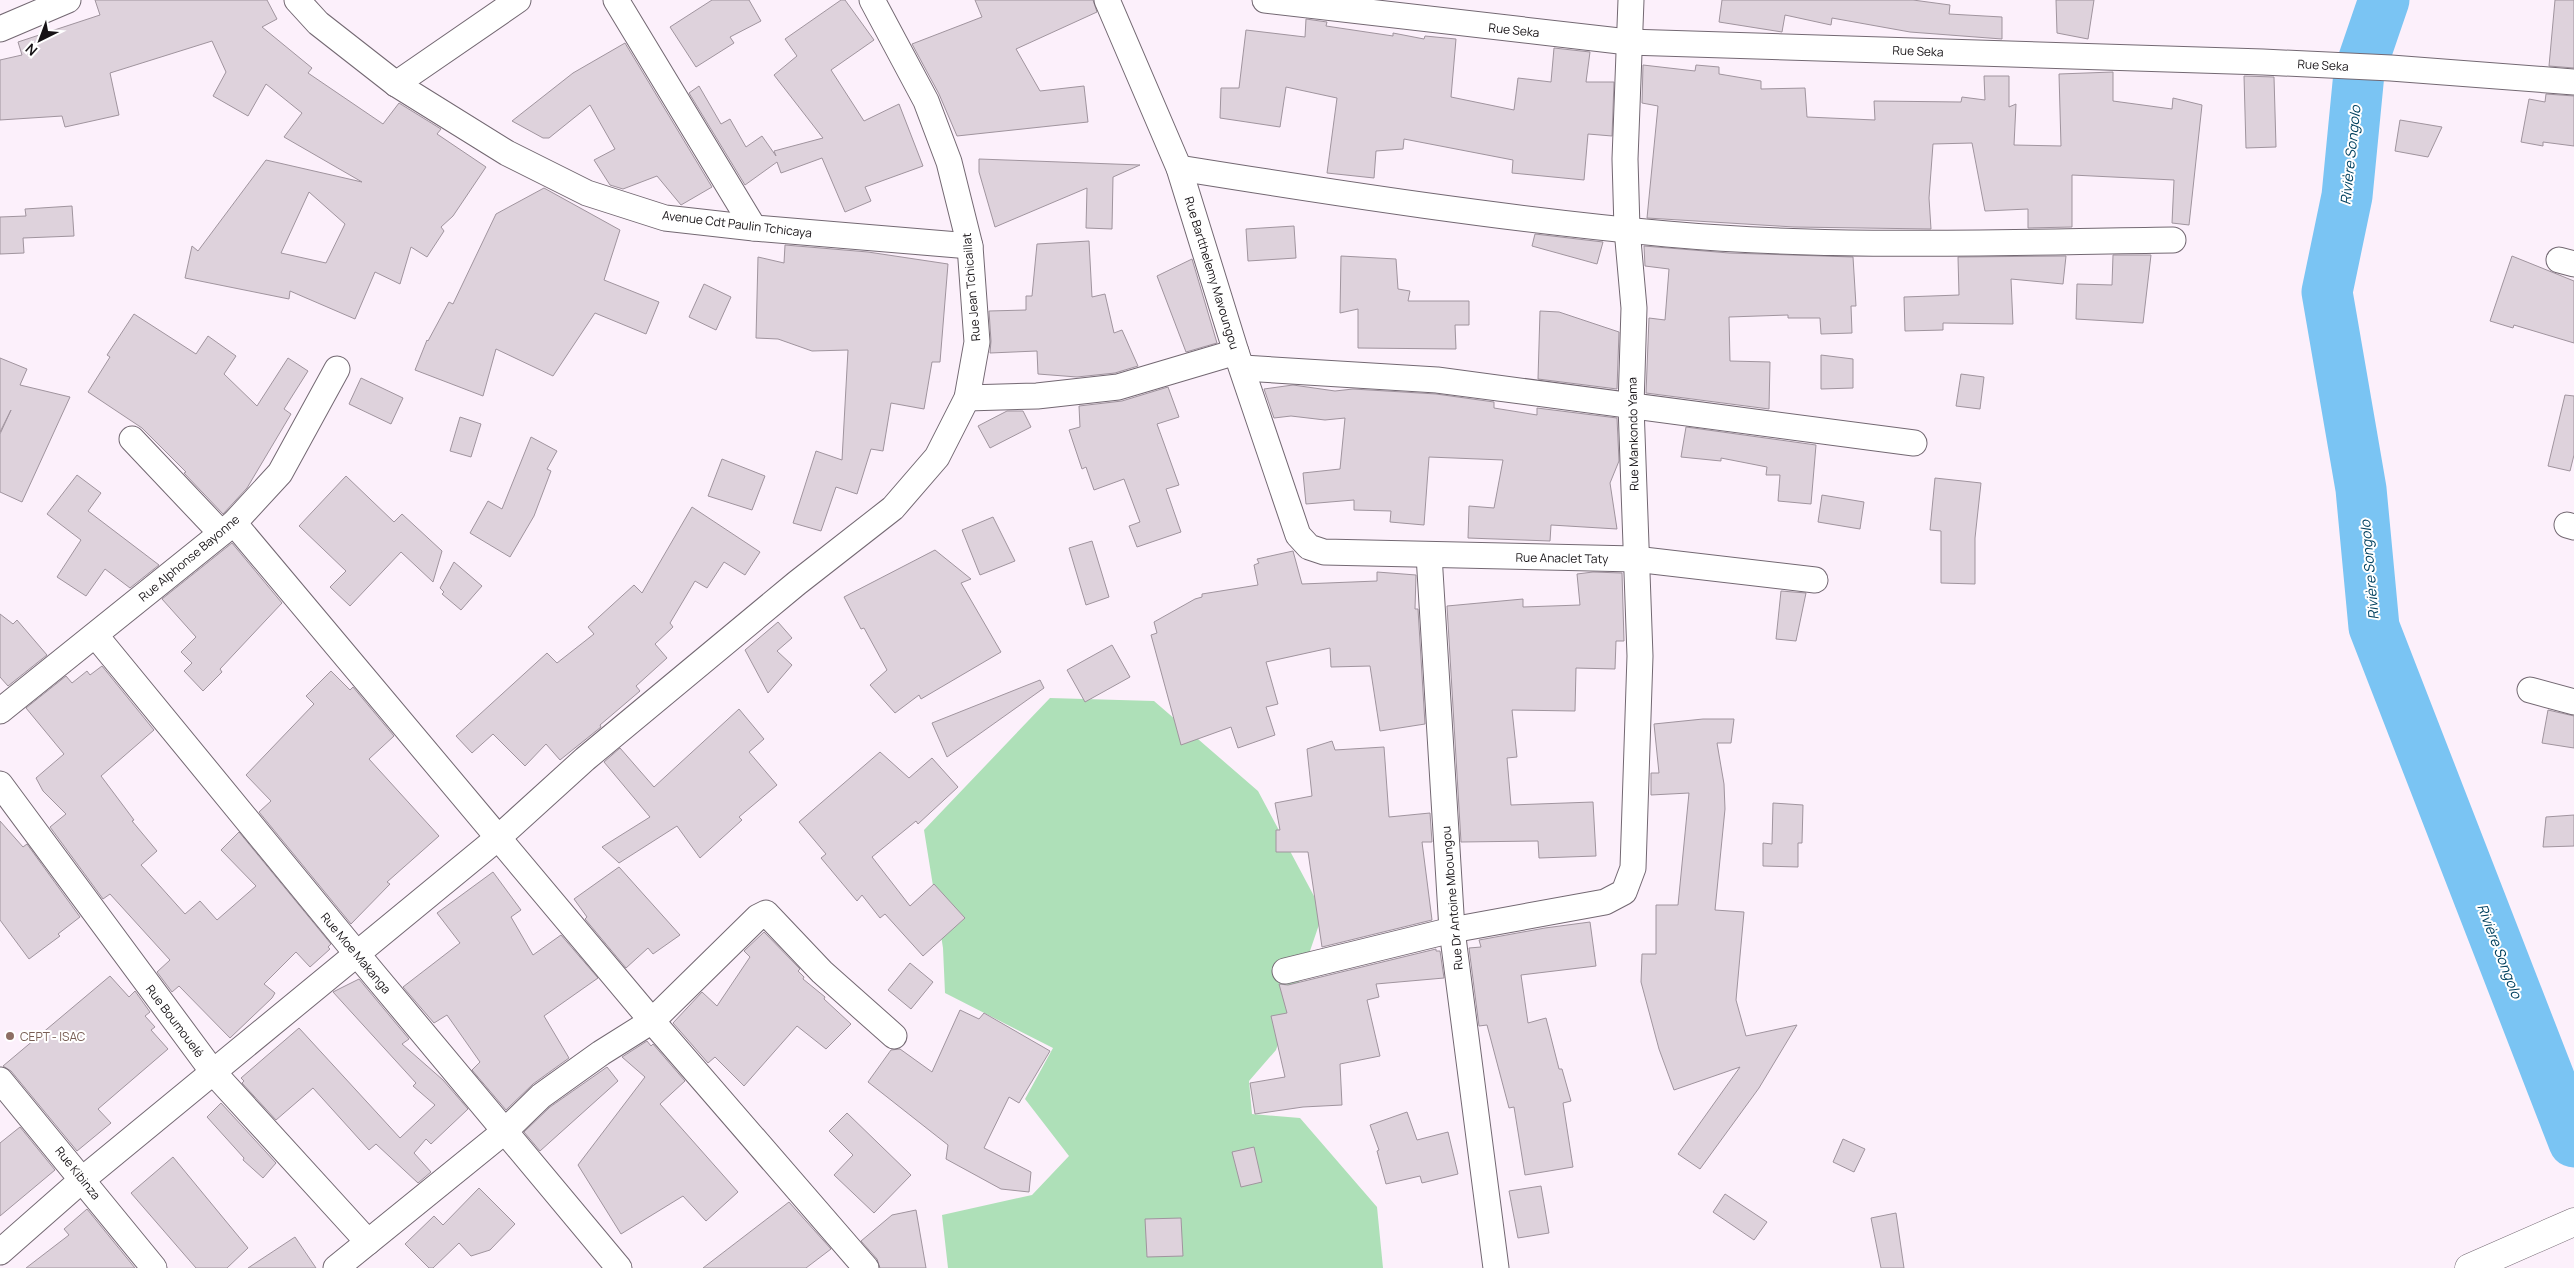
<svg xmlns="http://www.w3.org/2000/svg" width="2574" height="1268" viewBox="0 0 2574 1268" font-family="Manrope,sans-serif">
  <style>
    .green { fill: #aee0b8 }
    .lines { fill: none; stroke-linecap: round; stroke-linejoin: round }
    .river { stroke: #7ac4f3; stroke-width: 51 }
    .building { fill: #ded2dc; stroke: #a0949e; fill-rule: evenodd }
    .minor-casing { stroke: #736872; stroke-width: 27 }
    .secondary-casing { stroke: #736872; stroke-width: 29 }
    .minor { stroke: #fff; stroke-width: 25 }
    .secondary { stroke: #fff; stroke-width: 28 }
    .education-dot { fill: #8d6e63; stroke: #fff; stroke-width: 2 }
    .labels { text-anchor: middle; dominant-baseline: central; stroke-width: 4; stroke-linejoin: round; paint-order: stroke }
    .street-label { font-size: 12px; fill: #171316; stroke: #fff }
    .education-label { font-size: 12px; fill: #785e54; stroke: #fff; text-anchor: start }
    .water-label { font-size: 14px; font-style: italic; fill: #01415f; stroke: #fff }
  </style>
  <rect width="100%" height="100%" fill="#fcf0fb"/>
  <path class="green" d="M1050 698 1154 701 1258 791 1323 913 1276 1050 1249 1081 1252 1114 1300 1118 1377 1207 1383 1268H948L942 1215 1032 1195 1069 1156 1025 1099 1053 1048 945 993 943 948 924 830Z"/>
  <g class="lines">
    <path class="river" d="M2384 0 2359 73 2347 196 2327 292 2361 489 2374 627 2574 1142"/>
  </g>
  <g class="building">
    <path d="M95 0H267L277 19 262 27 312 68 308 73 383 124 399 103 441 129 437 134 486 167 453 216 441 227 444 231 427 257 411 247 400 284 375 272 355 319 290 291 289 299 185 278 192 246 198 251 266 160 362 182 284 137 302 113 266 84 248 116 213 96 226 72 212 41 110 73 119 115 65 127 62 116 0 120V60L22 55 18 42 100 15ZM309 192 345 224 326 263 281 253Z"/>
    <path d="M712 0H749L761 21 730 37 734 43 696 67 670 27Z"/>
    <path d="M841 0H845L874 40 831 70 864 121 899 104 923 166 865 187 871 201 845 212 822 158 781 173 777 162 745 185 689 93 699 86 721 124 730 119 746 147 762 136 776 156 774 151 823 138 774 75 797 56 785 39Z"/>
    <path d="M975 0H1093L1097 12 1016 49 1040 91 1084 86 1088 122 957 136 939 94 912 44 982 17Z"/>
    <path d="M1722 0H1913L1950 5 1949 14 2002 17V39L1910 32 1832 18 1831 25 1785 15 1782 32 1719 22Z"/>
    <path d="M2056 0H2094L2088 39 2057 33Z"/>
    <path d="M2555 0H2574V68L2549 66Z"/>
    <path d="M1306 19 1327 22 1326 26 1393 36V33L1424 39 1425 36 1456 39 1451 97 1514 110 1518 78 1551 82 1554 48 1590 52 1586 82H1614L1612 136 1588 134 1584 180 1512 173 1513 160 1404 139 1403 149 1376 151 1374 178 1327 173 1337 98 1286 87 1280 127 1220 118 1221 88H1239L1246 30 1305 37Z"/>
    <path d="M625 43 712 187 681 205 657 176 623 189 610 185 594 160 615 149 590 105 549 138H543L512 121 573 73Z"/>
    <path d="M1643 65 1695 71 1696 65 1719 67V74L1761 81V89L1805 88 1807 117 1875 120 1874 101 1961 102 1962 97 1985 100 1984 76H2009V107L2016 104 2014 145 2061 146 2059 74 2113 72V101L2172 109 2173 98 2202 105 2189 225 2172 223 2174 180 2072 175V227L2028 228V209L1985 211 1972 143 1933 144 1929 198 1931 229 1794 227 1647 218 1658 106 1642 103Z"/>
    <path d="M2244 76 2274 77 2276 147 2246 148Z"/>
    <path d="M2546 94 2574 96V146L2543 142V146L2521 142 2529 99 2545 102Z"/>
    <path d="M2400 120 2442 127 2428 157 2395 151Z"/>
    <path d="M979 159 1087 163 1140 165 1113 177 1112 229 1086 228 1087 188 995 227 979 172Z"/>
    <path d="M544 188 620 230 604 280 659 302 646 334 595 313 553 376 496 349 483 396 415 370 427 340 428 341 449 302 453 304 496 214Z"/>
    <path d="M72 206 74 236 23 238 24 253 0 254V217L26 216 25 209Z"/>
    <path d="M1294 226 1296 258 1248 261 1246 229Z"/>
    <path d="M1535 234 1603 242 1597 264 1532 246Z"/>
    <path d="M1089 241 1092 297 1105 294 1114 333 1122 330 1138 366 1115 373 1077 377 1038 374 1037 351 990 353 991 341 989 311 1026 310V296H1032L1037 244Z"/>
    <path d="M785 245 868 252 948 264 940 362H932L924 409 891 403 883 451 871 449 857 494 836 487 821 531 793 523 816 451 842 460 848 350 812 351 778 339 756 338 758 257 784 263Z"/>
    <path d="M1644 246 1729 253 1853 257 1856 306H1851L1852 333 1821 334 1820 318H1788V315L1729 317 1730 361 1770 362 1769 409 1646 393 1649 318 1665 320 1669 269 1645 266Z"/>
    <path d="M2113 255H2151L2143 323 2076 319 2077 284 2112 285Z"/>
    <path d="M1341 256 1396 259 1398 289 1410 291 1408 301H1469V325H1455L1456 349 1358 348V309L1340 313Z"/>
    <path d="M2066 256 2063 284 2011 279 2013 324 1943 323V330L1905 331 1904 297 1959 295 1958 257Z"/>
    <path d="M2512 256 2574 281V343L2514 325 2513 328 2490 321Z"/>
    <path d="M1192 259 1217 343 1186 352 1157 276Z"/>
    <path d="M704 284 731 297 716 330 689 317Z"/>
    <path d="M1540 311 1559 312 1619 332 1617 389 1538 379Z"/>
    <path d="M134 314 196 354 208 336 236 356 224 374 257 406 288 358 308 371 284 409 291 414 247 488 223 514 184 473 186 472 142 428 88 392 110 357 107 355Z"/>
    <path d="M1821 355 1853 359V388L1821 389Z"/>
    <path d="M0 358 27 369 20 385 70 397 22 502 0 492V434L11 410 0 432Z"/>
    <path d="M1961 374 1984 377 1980 409 1956 406Z"/>
    <path d="M361 378 403 398 391 424 349 404Z"/>
    <path d="M1293 385 1335 391 1353 389 1436 394 1494 402V408L1537 415V408L1617 418 1619 461 1610 483 1617 529 1551 525 1550 541 1468 538 1469 506 1494 508 1503 460 1429 457 1424 525 1390 522 1391 511 1354 510V500L1306 504 1303 473 1340 469 1345 418 1325 420 1291 416 1274 418 1264 389Z"/>
    <path d="M1168 387 1179 417 1157 424 1179 485 1166 489 1181 532 1137 547 1129 526 1140 522 1124 479 1094 490 1086 467 1082 469 1069 430 1080 427 1079 406 1122 401Z"/>
    <path d="M2565 395 2574 396V455L2570 471 2548 466Z"/>
    <path d="M1007 411H1023L1031 427 990 448 978 426Z"/>
    <path d="M460 417 481 424 471 457 450 451Z"/>
    <path d="M1686 427 1816 445 1811 504 1778 501 1780 475H1766L1767 467 1721 458V461L1681 457Z"/>
    <path d="M531 437 557 451 547 469 551 471 534 516 510 557 470 533 488 501 502 509Z"/>
    <path d="M722 459 765 476 752 510 708 496Z"/>
    <path d="M77 475 101 493 88 511 159 565 130 588 105 569 86 596 57 577 81 540 47 514Z"/>
    <path d="M346 476 394 522 402 514 442 551 433 582 401 552 350 606 330 587 346 571 299 526Z"/>
    <path d="M1935 478 1981 483 1975 538V584L1941 583V531L1930 530Z"/>
    <path d="M1822 495 1864 502 1860 529 1818 522Z"/>
    <path d="M692 507 760 552 745 575 724 562 707 588 695 581 670 623 673 627 655 644 667 658 636 686 640 691 600 725 601 727 560 760 546 744 525 766 493 734 472 753 456 736 547 653 557 663 594 634 588 627 634 585 642 593Z"/>
    <path d="M993 517 1015 561 980 575 962 530Z"/>
    <path d="M1092 541 1109 597 1086 605 1069 548Z"/>
    <path d="M232 543 282 603 220 669 222 672 203 691 184 671 192 663 181 652 196 637 162 599Z"/>
    <path d="M935 550 971 579 961 583 1001 652 921 699 919 695 895 713 870 685 887 670 864 628 861 629 844 597Z"/>
    <path d="M1293 551 1302 584 1377 581V572L1416 575 1415 609H1418L1425 724 1380 731 1370 666 1331 667 1330 648 1266 662 1278 704 1266 707 1275 735 1238 748 1231 727 1181 745 1151 635 1157 633 1154 622 1195 599 1202 597V594L1258 585 1254 565 1259 563 1257 559Z"/>
    <path d="M454 562 482 586 461 610 442 594 444 592 440 588Z"/>
    <path d="M1593 572 1622 573 1624 641H1616L1615 669 1576 668 1575 711 1512 710 1517 757 1507 758 1511 805 1593 802 1596 856 1539 858 1538 841 1461 842 1447 606 1523 599V607L1580 605 1577 574Z"/>
    <path d="M1781 591 1806 593 1796 641 1776 639Z"/>
    <path d="M0 614 13 624 17 620 47 655 8 686 0 677Z"/>
    <path d="M778 622 792 638 777 651 792 665 768 693 745 650Z"/>
    <path d="M1112 645 1130 677 1085 702 1067 670Z"/>
    <path d="M102 666 154 730 101 776 134 820 132 821 157 851 141 865 185 914 200 901 217 920 256 886 221 850 239 832 331 944 328 947 330 949 310 967 296 952 264 984 275 993 272 998 230 1038 179 986 172 992 157 972 170 960 110 894 103 899 50 827 66 814 43 791 36 778 64 754 26 708 66 676 72 683 87 671 90 675Z"/>
    <path d="M331 671 350 690 353 687 394 736 369 759 439 836 387 882 390 884 351 924 259 812 271 801 246 775 314 704 306 696Z"/>
    <path d="M1040 680 1044 688 947 757 932 723Z"/>
    <path d="M739 709 764 739 749 752 777 785 739 817 742 820 700 858 677 826 619 863 602 847 650 817 604 762 620 748 654 787Z"/>
    <path d="M2548 710 2574 716V748L2542 743Z"/>
    <path d="M1703 719H1734L1731 743H1717L1724 784 1725 809 1715 910 1744 912 1736 1000 1746 1036 1797 1025 1759 1088 1700 1169 1678 1154 1740 1067 1674 1090 1659 1049 1641 982 1642 954H1656V905H1678L1689 793 1651 795V773H1659L1654 724Z"/>
    <path d="M1332 741 1335 750 1384 747 1389 817 1430 813 1432 842H1422L1432 920 1322 947 1308 852H1276V830H1280L1275 803 1312 796 1307 749Z"/>
    <path d="M880 752 909 778 932 758 958 787 918 824 916 821 872 857 910 906 934 884 965 918 923 956 885 914 880 918 862 895 857 901 821 858 826 854 799 822Z"/>
    <path d="M1773 803 1803 805 1802 843H1798V867L1763 866V843L1772 844Z"/>
    <path d="M2574 815V846L2543 847 2546 817Z"/>
    <path d="M0 821 23 847 27 844 80 917 58 934 60 936 29 959 0 920Z"/>
    <path d="M619 867 680 935 653 954 648 948 626 968 585 919 587 917 574 899Z"/>
    <path d="M493 872 521 910 511 917 533 955 561 935 598 978 544 1016 569 1058 533 1084 506 1110 472 1070 480 1062 447 1015 434 1023 403 987 460 943 437 913Z"/>
    <path d="M1590 922 1596 966 1521 975 1528 1023 1546 1018 1559 1069H1562L1571 1101 1563 1103 1573 1167 1525 1175 1514 1107 1509 1108 1487 1025 1479 1026 1469 948 1481 947 1479 940 1545 928Z"/>
    <path d="M764 932 800 969 798 971 804 977 803 979 825 997 824 999 851 1024 826 1049 797 1026 744 1086 715 1057 708 1063 673 1023 702 992 717 1006 750 957 744 951Z"/>
    <path d="M1436 949V951H1440L1444 978 1376 984 1379 997 1367 1000 1380 1056 1340 1064 1342 1105 1303 1107 1255 1114 1250 1083 1285 1077 1271 1016 1287 1013 1279 984 1288 985Z"/>
    <path d="M910 963 933 982 911 1009 888 990Z"/>
    <path d="M110 976 129 997 135 991 150 1012 145 1016 155 1027 151 1030 168 1049 98 1109 111 1123 77 1151 11 1071 3 1066Z"/>
    <path d="M359 979 409 1039 402 1044 443 1080 468 1109 431 1144 426 1139 414 1153 431 1172 418 1183 376 1144 369 1150 313 1088 276 1120 242 1083 244 1081 241 1078 299 1028 400 1138 435 1105 413 1086 416 1083 333 992Z"/>
    <path d="M960 1010 979 1019 984 1013 1050 1051 1019 1103 1009 1097 984 1148 1031 1172 1029 1192 1001 1189 946 1159 948 1145 868 1082 891 1050 900 1049 932 1072Z"/>
    <path d="M647 1041 651 1046 653 1044 685 1081 660 1104 738 1192 706 1221 683 1196 621 1234 578 1165 645 1077 622 1057Z"/>
    <path d="M607 1067 618 1081 540 1151 524 1132 550 1107Z"/>
    <path d="M221 1103 276 1163 263 1178 243 1160 244 1158 207 1117Z"/>
    <path d="M1407 1112 1417 1140 1448 1132 1458 1174 1422 1183 1420 1176 1386 1184 1377 1151 1379 1150 1370 1125Z"/>
    <path d="M847 1113 911 1175 874 1213 834 1175 853 1155 829 1131Z"/>
    <path d="M20 1127 55 1170 0 1216V1143Z"/>
    <path d="M1843 1139 1865 1149 1854 1172 1833 1162Z"/>
    <path d="M1254 1147 1262 1182 1241 1187 1232 1152Z"/>
    <path d="M173 1157 248 1248 227 1268H196L131 1193Z"/>
    <path d="M1541 1186 1549 1233 1518 1238 1509 1191Z"/>
    <path d="M479 1188 515 1224 490 1250 471 1256 459 1243 433 1268H429L405 1244 434 1216 443 1225Z"/>
    <path d="M1725 1194 1767 1222 1754 1240 1713 1212Z"/>
    <path d="M789 1202 831 1249 806 1268H703Z"/>
    <path d="M87 1209 135 1268H26L69 1235 64 1229Z"/>
    <path d="M916 1210 926 1268H880L877 1259 861 1241 892 1215Z"/>
    <path d="M1896 1213 1904 1268H1881L1871 1218Z"/>
    <path d="M1181 1218 1183 1256 1147 1257 1145 1219Z"/>
    <path d="M295 1237 316 1268H248Z"/>
  </g>
  <g class="lines">
    <g class="minor-casing">
      <g id="minor">
        <path d="M297 0 318 23 396 84 507 153 587 193 665 218 754 228 970 246"/>
        <path d="M616 0 754 228"/>
        <path d="M1107 0 1179 168 1236 352 1298 535 1309 547 1324 552 1635 559 1815 580"/>
        <path d="M1265 0 1628 42 2263 62 2391 68 2574 82"/>
        <path d="M0 29 68 0"/>
        <path d="M396 84 518 0"/>
        <path d="M1179 168C1341 194 1504 219 1667 234 1835 249 2005 242 2173 240"/>
        <path d="M2559 260 2574 264"/>
        <path d="M1243 368 1437 380 1914 443"/>
        <path d="M967 398 1037 396 1118 387 1236 352"/>
        <path d="M132 439 221 533"/>
        <path d="M234 523 652 1021 866 1268"/>
        <path d="M2567 525 2574 527"/>
        <path d="M1429 555 1452 930 1496 1268"/>
        <path d="M96 636 357 954 619 1268"/>
        <path d="M2530 690 2574 702"/>
        <path d="M0 711 234 523 280 473 337 369"/>
        <path d="M0 784 213 1072 368 1242"/>
        <path d="M1285 971 1452 930 1605 902 1624 892 1633 868 1640 656 1631 406 1634 308 1627 229 1625 159 1631 0"/>
        <path d="M0 1080 154 1268"/>
        <path d="M0 1252 83 1179 499 837 585 759 797 583 893 508 937 457 967 398 977 342 970 246 949 162 926 101 872 0"/>
        <path d="M336 1268 505 1131 541 1096 601 1053 652 1021 758 917 766 913 822 972 894 1036"/>
      </g>
    </g>
    <g class="secondary-casing">
      <path id="secondary" d="M2469 1268 2574 1222"/>
    </g>
    <use href="#minor" class="minor"/>
    <use href="#secondary" class="secondary"/>
  </g>
  <circle class="education-dot" cx="10" cy="1036" r="5"/>
  <g class="labels">
    <g class="street-label">
      <text transform="translate(1514 30) rotate(6)">Rue Seka</text>
      <text transform="translate(1918 51) rotate(2)">Rue Seka</text>
      <text transform="translate(2323 65) rotate(3)">Rue Seka</text>
      <text transform="translate(737 224) rotate(7)">Avenue Cdt Paulin Tchicaya</text>
      <text transform="translate(1212 273) rotate(73)">Rue Bartthelemy Mavoungou</text>
      <text transform="translate(971 287) rotate(-95)">Rue Jean Tchicaillat</text>
      <text transform="translate(1633 434) rotate(-91)">Rue Mankondo Yama</text>
      <text transform="translate(189 558) rotate(-40)">Rue Alphonse Bayonne</text>
      <text transform="translate(1562 558) rotate(1)">Rue Anaclet Taty</text>
      <text transform="translate(1452 898) rotate(-95)">Rue Dr Antoine Mboungou</text>
      <text transform="translate(356 953) rotate(50)">Rue Moe Makanga</text>
      <text transform="translate(175 1021) rotate(53)">Rue Boumouelé</text>
      <text transform="translate(78 1173) rotate(51)">Rue Kibinza</text>
    </g>
    <g class="education-label">
      <text x="20" y="1036">CEPT - ISAC</text>
    </g>
    <g class="water-label">
      <text transform="translate(2350 155) rotate(-84)">Rivière Songolo</text>
      <text transform="translate(2369 570) rotate(-95)">Rivière Songolo</text>
      <text transform="translate(2500 951) rotate(69)">Rivière Songolo</text>
    </g>
  </g>
  <g transform="translate(40 40) rotate(222)" stroke="#ffffff" stroke-width="4" paint-order="stroke">
  <path d="M0-4L9 19L0 12L-9 19Z" fill="#171316"/>
  <text y="-8" font-size="14" font-weight="bold" text-anchor="middle" fill="#171316">N</text>
  </g>
</svg>
